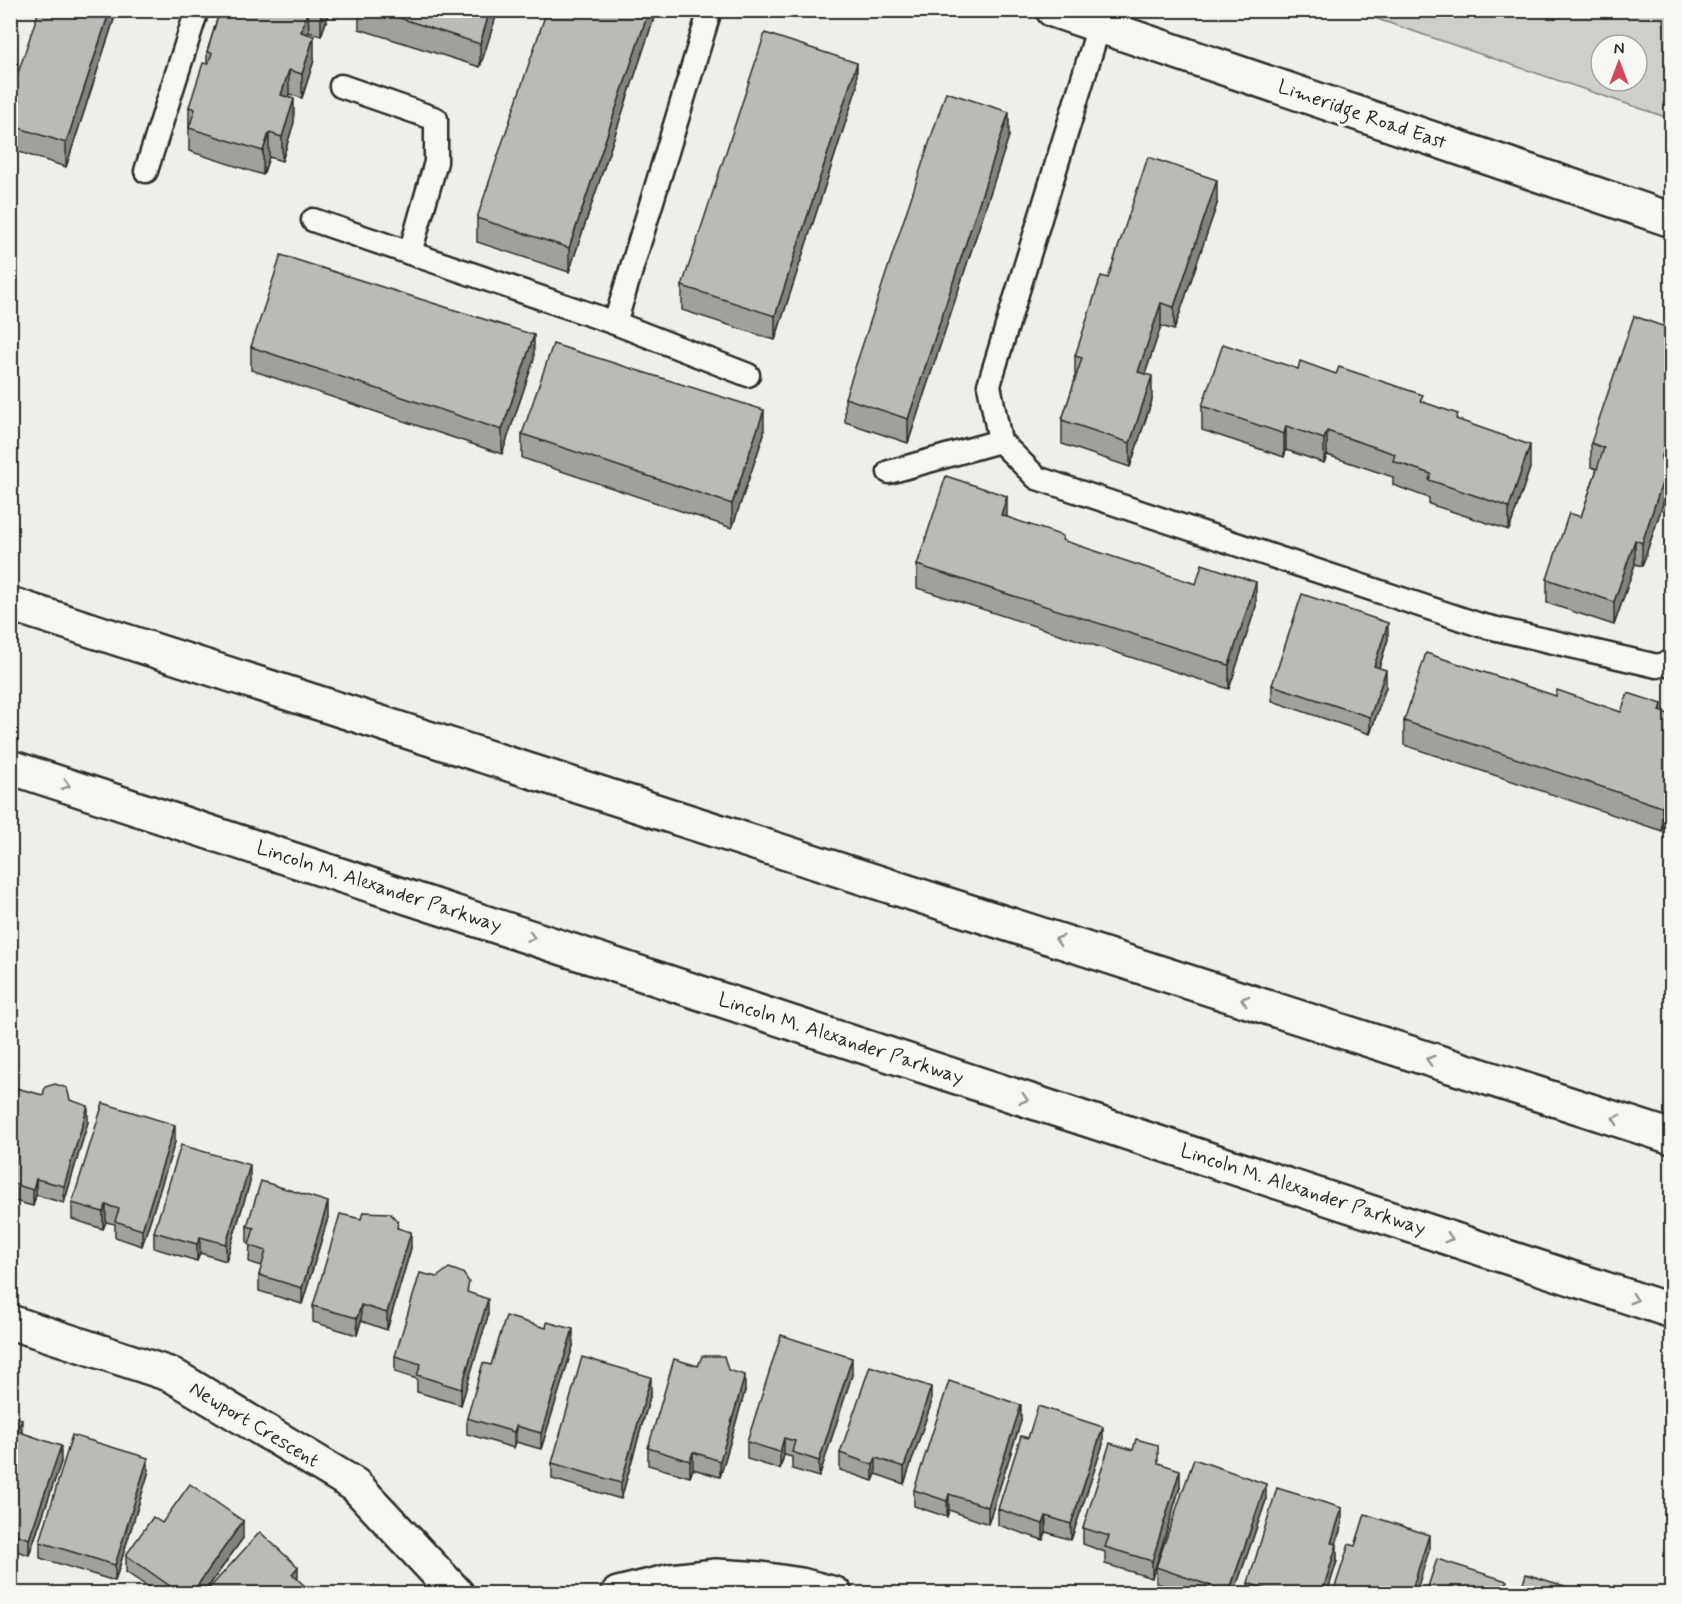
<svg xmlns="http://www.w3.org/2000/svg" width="1682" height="1604" viewBox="0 0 1682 1604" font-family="Mynerve,sans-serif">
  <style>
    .park { fill: #cececa; stroke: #7c7c7a; stroke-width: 1.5; fill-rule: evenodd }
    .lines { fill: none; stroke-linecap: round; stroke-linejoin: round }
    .service-casing { stroke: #2b2b2b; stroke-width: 27 }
    .minor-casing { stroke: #2b2b2b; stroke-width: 38 }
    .motorway-casing { stroke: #2b2b2b; stroke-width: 38 }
    .service { stroke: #f6f6f2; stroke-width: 22 }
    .minor { stroke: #f6f6f2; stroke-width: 33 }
    .motorway { stroke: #f6f6f2; stroke-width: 33 }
    .wall { fill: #a0a09d; stroke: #2b2b2b; stroke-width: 1.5 }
    .shaded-wall { fill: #828280; stroke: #2b2b2b; stroke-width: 1.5 }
    .building { fill: #babab7; stroke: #2b2b2b; stroke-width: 1.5 }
    .oneway { stroke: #90908e }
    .labels { text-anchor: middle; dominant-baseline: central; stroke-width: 6; stroke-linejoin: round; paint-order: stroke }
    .street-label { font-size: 20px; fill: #2b2b2b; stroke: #f6f6f2 }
  </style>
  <rect width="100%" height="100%" fill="#eeeeea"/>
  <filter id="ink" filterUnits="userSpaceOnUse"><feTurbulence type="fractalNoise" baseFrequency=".0167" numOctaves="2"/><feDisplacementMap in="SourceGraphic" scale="12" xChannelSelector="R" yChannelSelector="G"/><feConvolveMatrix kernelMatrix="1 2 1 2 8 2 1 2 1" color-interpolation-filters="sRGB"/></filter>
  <g filter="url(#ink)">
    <path class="park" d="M1354 11H1671V119L1392 24ZM1601 45H1637V81H1601Z"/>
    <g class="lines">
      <g class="service-casing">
        <g id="service">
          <path d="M1099 26 989 385 1000 441 1037 478 1480 625 1657 666 1672 662"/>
          <path d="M341 86 436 119V162L410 253"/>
          <path d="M146 171 197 10"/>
          <path d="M313 220 615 323 748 375"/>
          <path d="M615 323 710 10"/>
          <path d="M889 472 1000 441"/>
        </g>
      </g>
      <g class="minor-casing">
        <g id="minor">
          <path d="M1053 10 1672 220"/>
          <path d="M10 1322 172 1375 355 1485 457 1594"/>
          <path d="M618 1594 671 1581 716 1576 761 1579 801 1585 835 1594"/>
        </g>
      </g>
      <g class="motorway-casing">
        <g id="motorway">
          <path d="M10 604 1672 1137"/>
          <path d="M10 767 1672 1311"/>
        </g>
      </g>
      <use href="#service" class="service"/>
      <use href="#minor" class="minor"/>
      <use href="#motorway" class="motorway"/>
    </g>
    <g class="wall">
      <path d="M117 10 66 167 10 149V97Z"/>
      <path d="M220 10H330L321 36 309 32 308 34 314 60 302 98 289 94 288 97 294 122 282 161 269 157 263 175 189 151V107L207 64V52Z"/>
      <path d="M359 10H498L480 67 359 29Z"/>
      <path d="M653 10V21L569 272 477 242V218Z"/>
      <path d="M857 87 775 340 682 310V286Z"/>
      <path d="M1009 136 908 443 845 422V398Z"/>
      <path d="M1217 204 1174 330 1161 326 1145 374 1152 400 1130 467 1062 444V420L1075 380V356L1108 278Z"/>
      <path d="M251 347 534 359 502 454 251 370Z"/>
      <path d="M1298 369 1336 374 1423 402 1458 420 1530 468 1509 530 1429 504V498L1393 485V477L1327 455 1324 463 1286 450 1284 457 1202 430V406Z"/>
      <path d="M522 434H764L732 528 522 458Z"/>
      <path d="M1591 443 1671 451 1668 461 1669 486 1642 566 1635 564 1614 625 1547 603V579L1581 517 1597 469 1591 467Z"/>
      <path d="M1007 517 1063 541 1256 606 1229 689 917 588V565Z"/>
      <path d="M1388 639 1379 668 1386 687 1370 734 1272 701V685Z"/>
      <path d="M1556 696 1621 712 1662 704V831L1404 745V721Z"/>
      <path d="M70 1100 88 1122 64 1203 36 1195 33 1206 10 1200V1107Z"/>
      <path d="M175 1142 142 1246 115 1237V1224L106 1222 103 1229 72 1219V1203Z"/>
      <path d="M250 1182 226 1261 200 1253 197 1261 154 1248V1232Z"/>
      <path d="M328 1218 302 1304 259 1291V1275L262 1266 249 1262 250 1243 247 1242V1226Z"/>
      <path d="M398 1228 411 1248 387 1330 361 1321 357 1335 313 1322V1306Z"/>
      <path d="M469 1293 488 1316 461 1405 417 1392V1379L395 1372V1356Z"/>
      <path d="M573 1346 541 1449 516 1442 514 1448 467 1434V1418Z"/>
      <path d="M698 1366 728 1370 745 1391 720 1477 693 1469 690 1477 648 1465V1448Z"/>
      <path d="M852 1375 819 1477 792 1469V1457L784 1455 780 1469 747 1459V1442Z"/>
      <path d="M651 1393 621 1499 552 1479V1463Z"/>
      <path d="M931 1404 904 1484 876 1474 873 1481 840 1470V1453Z"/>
      <path d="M10 1415 22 1433 61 1462 29 1555 10 1549Z"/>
      <path d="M1021 1421 988 1524 949 1510 947 1517 914 1506V1490Z"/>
      <path d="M1028 1438 1103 1444 1071 1540 1046 1532 1043 1540 998 1525V1509Z"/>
      <path d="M1158 1463 1180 1487 1152 1578 1105 1564V1552L1083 1544V1528Z"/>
      <path d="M148 1474 115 1581 40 1558V1542Z"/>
      <path d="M1266 1500 1234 1593H1186L1156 1583V1567Z"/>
      <path d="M162 1523 243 1538 204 1593H157L126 1572V1555Z"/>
      <path d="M1342 1524 1336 1544 1337 1561 1327 1593H1248V1583Z"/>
    </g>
    <g class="shaded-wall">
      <path d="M110 10H117L66 167V143Z"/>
      <path d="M308 10 309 32 301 56V32Z"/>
      <path d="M322 10H330L321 36V12Z"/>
      <path d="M490 10H498L480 67V44Z"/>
      <path d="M649 10H653V21L569 272V248Z"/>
      <path d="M314 36V60L302 98V74Z"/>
      <path d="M857 63V87L775 340V316Z"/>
      <path d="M289 70V94L281 118V95Z"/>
      <path d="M294 99V122L282 161V137Z"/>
      <path d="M1009 112V136L908 443V419Z"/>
      <path d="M269 133V157L263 175V151Z"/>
      <path d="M1217 180V204L1174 330V307Z"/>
      <path d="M1161 303V326L1138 395V372Z"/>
      <path d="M534 335V359L502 454V430Z"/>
      <path d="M1152 376V400L1130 467V443Z"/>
      <path d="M764 410V434L732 528V504Z"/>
      <path d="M1286 426V450L1284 457V434Z"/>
      <path d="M1671 427V451L1661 483V459Z"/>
      <path d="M1327 431V455L1324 463V439Z"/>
      <path d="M1530 445V468L1509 530V507Z"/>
      <path d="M1669 462V486L1642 566V543Z"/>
      <path d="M1007 496V519L1001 515Z"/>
      <path d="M1635 540V564L1614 625V602Z"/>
      <path d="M1256 582V606L1229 689V665Z"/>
      <path d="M1388 623V639L1374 683V666Z"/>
      <path d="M1386 670V687L1370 734V717Z"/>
      <path d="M1671 778V802L1662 831V807Z"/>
      <path d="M88 1106V1122L64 1203V1186Z"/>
      <path d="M175 1125V1142L142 1246V1230Z"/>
      <path d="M250 1165V1182L226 1261V1244Z"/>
      <path d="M36 1179V1195L33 1206V1190Z"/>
      <path d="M328 1202V1218L302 1304V1288Z"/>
      <path d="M106 1205V1222L103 1229V1212Z"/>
      <path d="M411 1232V1248L387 1330V1313Z"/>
      <path d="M200 1237V1253L197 1261V1244Z"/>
      <path d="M488 1299V1316L461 1405V1389Z"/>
      <path d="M361 1305V1321L357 1335V1318Z"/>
      <path d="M573 1329V1346L541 1449V1433Z"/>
      <path d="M852 1358V1375L819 1477V1461Z"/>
      <path d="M745 1375V1391L720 1477V1461Z"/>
      <path d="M651 1377V1393L621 1499V1483Z"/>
      <path d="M931 1387V1404L904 1484V1467Z"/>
      <path d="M1021 1405V1421L988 1524V1507Z"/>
      <path d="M22 1419V1435L17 1431Z"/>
      <path d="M516 1426V1442L514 1448V1432Z"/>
      <path d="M1103 1427V1444L1071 1540V1524Z"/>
      <path d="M784 1438V1455L780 1469V1452Z"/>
      <path d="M61 1446V1462L29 1555V1539Z"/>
      <path d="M693 1452V1469L690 1477V1461Z"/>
      <path d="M148 1458V1474L115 1581V1565Z"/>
      <path d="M876 1458V1474L873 1481V1465Z"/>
      <path d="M1180 1470V1487L1152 1578V1561Z"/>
      <path d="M1266 1484V1500L1234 1593H1229Z"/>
      <path d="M949 1494V1510L947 1517V1501Z"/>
      <path d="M1342 1508V1524L1331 1559V1543Z"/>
      <path d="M1046 1516V1532L1043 1540V1524Z"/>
      <path d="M243 1521V1538L204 1593H192Z"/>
      <path d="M1429 1535V1551L1416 1593H1411Z"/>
      <path d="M1337 1544V1561L1327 1593H1322Z"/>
      <path d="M298 1567V1583L292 1574Z"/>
      <path d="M1507 1581V1593H1503Z"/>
    </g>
    <g class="building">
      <path d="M39 10H110L66 143 10 125V97Z"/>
      <path d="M220 10H308L301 32 314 36 302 74 289 70 281 95 294 99 282 137 269 133 263 151 189 128 195 109 189 107 203 63 208 64 212 53 207 52Z"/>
      <path d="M375 10H490L480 44Z"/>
      <path d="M547 10H649L569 248 477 218Z"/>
      <path d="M765 33 857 63 775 316 682 286Z"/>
      <path d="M946 92 1009 112 908 419 845 398Z"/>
      <path d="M1148 157 1217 180 1174 307 1161 303 1138 372 1152 376 1130 443 1062 420 1082 358 1075 356 1101 276 1108 278Z"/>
      <path d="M281 255 534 335 502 430 251 347Z"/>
      <path d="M1634 316 1671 329V427L1661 459 1669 462 1642 543 1635 540 1614 602 1547 579 1569 513 1581 517 1604 448 1591 443Z"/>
      <path d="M553 344 764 410 732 504 522 434Z"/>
      <path d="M1223 344 1298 369 1300 361 1336 374 1339 367 1423 395 1420 401 1458 414 1456 419 1530 445 1509 507 1429 480 1431 474 1393 461 1395 454 1327 431 1324 439 1286 426 1284 434 1202 406Z"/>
      <path d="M946 476 1007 496 1001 515 1063 536 1062 540 1196 584 1202 564 1256 582 1229 665 917 565Z"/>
      <path d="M1302 594 1388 623 1374 666 1386 670 1370 717 1272 685Z"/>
      <path d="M1426 653 1556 696 1557 690 1621 712 1628 693 1662 704 1660 711 1671 715V778L1662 807 1404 721Z"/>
      <path d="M55 1084 67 1088 70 1100 88 1106 64 1186 36 1179 33 1190 10 1183V1107L16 1088 43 1095 45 1087Z"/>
      <path d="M103 1103 175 1125 142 1230 115 1221 119 1209 106 1205 103 1212 72 1203Z"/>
      <path d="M181 1145 250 1165 226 1244 200 1237 197 1244 154 1232Z"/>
      <path d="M261 1181 328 1202 302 1288 259 1275 266 1251 249 1245 254 1228 247 1226Z"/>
      <path d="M363 1212 390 1213 398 1222 397 1228 411 1232 387 1313 361 1305 357 1318 313 1306 340 1214 361 1219Z"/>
      <path d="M449 1268 463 1273 469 1282 467 1292 488 1299 461 1389 417 1375 421 1364 395 1356 420 1273 437 1277Z"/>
      <path d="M506 1316 546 1328 547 1322 573 1329 541 1433 516 1426 514 1432 467 1418 483 1363 491 1365Z"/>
      <path d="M781 1335 852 1358 819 1461 792 1452 795 1441 784 1438 780 1452 747 1442Z"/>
      <path d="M702 1356H724L728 1370 745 1375 720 1461 693 1452 690 1461 648 1448 674 1359 698 1366Z"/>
      <path d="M582 1357 651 1377 621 1483 552 1463Z"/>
      <path d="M870 1366 931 1387 904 1467 876 1458 873 1465 840 1453Z"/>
      <path d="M949 1381 1021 1405 988 1507 949 1494 947 1501 914 1490Z"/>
      <path d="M1038 1406 1103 1427 1071 1524 1046 1516 1043 1524 998 1509 1021 1436 1028 1438Z"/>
      <path d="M10 1415 22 1419 17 1431 61 1446 29 1539 10 1532Z"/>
      <path d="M72 1435 148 1458 115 1565 40 1542Z"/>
      <path d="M1136 1439 1158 1445V1463L1180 1470 1152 1561 1105 1547 1109 1536 1083 1528 1110 1443 1133 1450Z"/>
      <path d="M1194 1459 1266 1484 1229 1592 1156 1567Z"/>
      <path d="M190 1484 243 1521 192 1593H180L126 1555 153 1517 162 1523Z"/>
      <path d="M1277 1488 1342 1508 1331 1543 1337 1544 1322 1593H1271L1272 1591 1248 1583Z"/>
      <path d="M1365 1514 1429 1535 1411 1593H1333L1349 1544 1355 1546Z"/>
      <path d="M260 1532 298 1567 292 1574 309 1590 306 1593H205Z"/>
      <path d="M1437 1559 1507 1581 1503 1593H1426Z"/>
      <path d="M1526 1574 1587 1593H1520Z"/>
      <path d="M1606 1590 1618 1593H1605Z"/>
    </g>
    <defs><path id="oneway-chevron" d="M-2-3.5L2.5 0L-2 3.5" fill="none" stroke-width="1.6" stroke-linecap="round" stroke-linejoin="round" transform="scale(1.5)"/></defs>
    <g class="oneway">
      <use href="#oneway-chevron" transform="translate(66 785) rotate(18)"/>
      <use href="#oneway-chevron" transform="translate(531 937) rotate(18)"/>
      <use href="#oneway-chevron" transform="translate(1059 940) rotate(-162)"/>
      <use href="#oneway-chevron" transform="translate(1245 1000) rotate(-162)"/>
      <use href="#oneway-chevron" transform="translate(1430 1060) rotate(-162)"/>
      <use href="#oneway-chevron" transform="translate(1024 1099) rotate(18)"/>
      <use href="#oneway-chevron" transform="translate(1616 1119) rotate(-162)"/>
      <use href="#oneway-chevron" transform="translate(1449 1238) rotate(18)"/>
      <use href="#oneway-chevron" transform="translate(1634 1299) rotate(18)"/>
    </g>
  </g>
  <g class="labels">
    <g class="street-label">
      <text transform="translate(1362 115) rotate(19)">Limeridge Road East</text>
      <text transform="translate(379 887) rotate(18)">Lincoln M. Alexander Parkway</text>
      <text transform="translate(841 1039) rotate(18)">Lincoln M. Alexander Parkway</text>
      <text transform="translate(1303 1190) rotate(18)">Lincoln M. Alexander Parkway</text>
      <text transform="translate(254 1425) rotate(31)">Newport Crescent</text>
    </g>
  </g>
  <rect width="1682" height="1604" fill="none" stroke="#f6f6f2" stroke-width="36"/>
  <rect x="18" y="18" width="1646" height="1568" fill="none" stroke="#2b2b2b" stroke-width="2" filter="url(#ink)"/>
  <g transform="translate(1619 63)"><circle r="28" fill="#f6f6f2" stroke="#a5a5a2" stroke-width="1.5"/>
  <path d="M0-4.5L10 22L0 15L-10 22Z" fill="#d1495b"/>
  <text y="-9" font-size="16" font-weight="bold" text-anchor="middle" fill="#2b2b2b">N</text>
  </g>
</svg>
